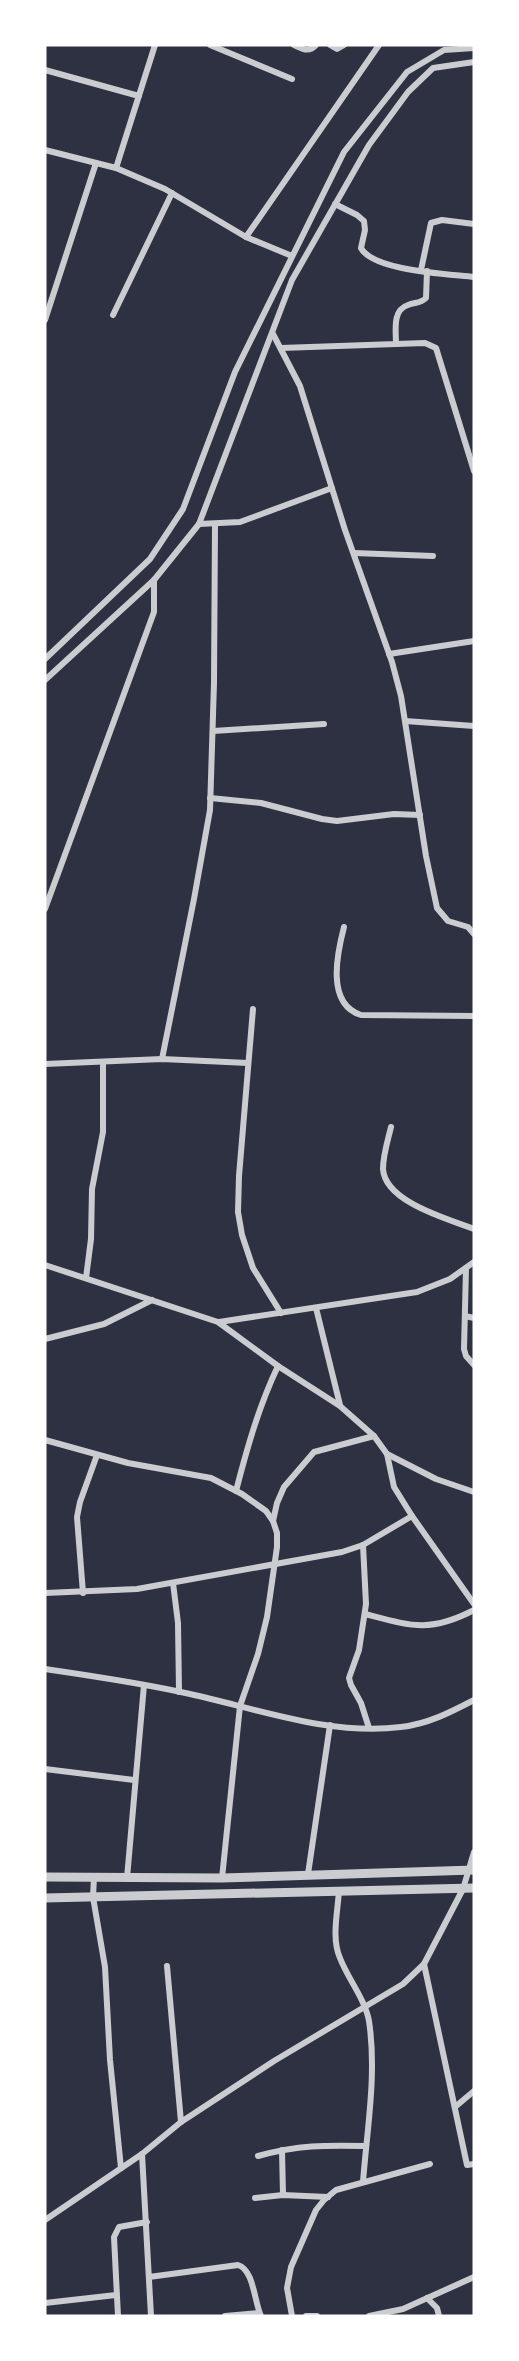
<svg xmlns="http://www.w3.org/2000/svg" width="519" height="2361" viewBox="0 0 519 2361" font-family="Commissioner,sans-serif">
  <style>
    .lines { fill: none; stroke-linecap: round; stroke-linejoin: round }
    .minor { stroke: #caccd0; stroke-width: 6 }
    .tertiary { stroke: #caccd0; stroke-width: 9 }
  </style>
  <rect width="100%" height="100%" fill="#2d3142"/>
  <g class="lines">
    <g class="minor">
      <path d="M210 45 292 79"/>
      <path d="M294 45C303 49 309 53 316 45"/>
      <path d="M330 45 337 49 344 45"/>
      <path d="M45 70 139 96"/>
      <path d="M45 150 116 168 155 45"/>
      <path d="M116 168 165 189 246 237 292 256"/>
      <path d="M335 204 357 215 364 221 365 230 361 248C373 271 449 274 474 277"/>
      <path d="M246 237 379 45"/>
      <path d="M421 270 431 223 442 220 474 224"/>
      <path d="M113 315 172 193"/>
      <path d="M45 320 96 163"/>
      <path d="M273 334 300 386 345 530 392 662 401 696 426 856 437 908 448 921 468 927 474 934"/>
      <path d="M396 344 425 343 436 348 474 471"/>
      <path d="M281 348 396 344C396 331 392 310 408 305 415 302 420 304 426 298L427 271"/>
      <path d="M199 524 240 522 332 488"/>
      <path d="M354 553 433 556"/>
      <path d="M389 654 474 641"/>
      <path d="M45 659 150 559 183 509 235 372 344 152 407 72 444 50 474 48"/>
      <path d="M45 680 154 580 199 524 292 280 369 145 408 92 433 68 474 62"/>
      <path d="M405 721 474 726"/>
      <path d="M213 731 324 724"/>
      <path d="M210 798 261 803 322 819 337 821 394 814 420 815"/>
      <path d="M45 909 154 612V580"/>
      <path d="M344 927C337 954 326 1004 361 1015L474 1016"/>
      <path d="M253 1009 239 1176 238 1212 242 1235 253 1268 281 1313"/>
      <path d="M162 1059 194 899 210 810 214 683 215 524"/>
      <path d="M45 1064 162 1059 248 1063"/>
      <path d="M391 1127C388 1140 383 1155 383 1169 385 1202 448 1219 474 1229"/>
      <path d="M45 1265 218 1322 278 1366 340 1406 374 1436 387 1454 394 1487 412 1516 474 1604"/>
      <path d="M466 1268 464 1349 466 1356 474 1365"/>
      <path d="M86 1278 91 1239 92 1189 103 1132V1063"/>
      <path d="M316 1308 340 1405"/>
      <path d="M465 1316 474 1318"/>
      <path d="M219 1322 417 1292 450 1279 474 1262"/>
      <path d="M45 1339 104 1324 152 1300"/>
      <path d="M45 1440 128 1463 211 1478 242 1494 266 1511 273 1521 277 1533V1547L267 1617 258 1654 240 1706 222 1878"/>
      <path d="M387 1454 436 1479 474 1492"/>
      <path d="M236 1491C247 1448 259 1406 278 1366"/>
      <path d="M273 1521 277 1503 284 1487 314 1452 374 1436"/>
      <path d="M363 1545 366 1604 359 1650 349 1678 351 1685 361 1703 369 1728"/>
      <path d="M173 1583 178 1623 179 1692"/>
      <path d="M45 1593 137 1589 342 1552 363 1545 412 1516"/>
      <path d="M83 1593 77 1517 80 1502 97 1455"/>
      <path d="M365 1614C411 1626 430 1633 474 1610"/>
      <path d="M45 1669C93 1676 142 1683 190 1694 258 1709 331 1736 401 1727 428 1724 451 1712 474 1700"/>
      <path d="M45 1769 134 1780"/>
      <path d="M308 1874 330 1725"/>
      <path d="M94 1877 93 1897 105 1967 110 2060 121 2168"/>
      <path d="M127 1878 144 1685"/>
      <path d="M339 1890C338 1911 331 1938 340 1958 348 1979 365 1999 369 2021 377 2074 367 2129 363 2182"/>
      <path d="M424 1964 467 2165 474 2164"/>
      <path d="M167 1966 181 2122"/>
      <path d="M455 2107 474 2091"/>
      <path d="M282 2150 283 2195"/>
      <path d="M142 2154 151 2316"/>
      <path d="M258 2156C298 2145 325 2145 366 2146"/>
      <path d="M255 2198 283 2195 328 2197"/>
      <path d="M45 2220 142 2154 181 2122 274 2061 403 1984 424 1964 463 1889 474 1852"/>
      <path d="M149 2277 238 2265C254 2270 254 2301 261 2316"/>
      <path d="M427 2298 437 2308 439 2316"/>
      <path d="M45 2303 116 2295"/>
      <path d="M118 2316 114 2237 119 2227 147 2222"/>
      <path d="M225 2316 259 2313"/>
      <path d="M292 2316 287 2288 291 2267 316 2210 324 2200 336 2190 430 2164"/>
      <path d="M306 2316H317"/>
      <path d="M369 2316 403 2309 474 2277"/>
    </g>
    <g class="tertiary">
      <path d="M45 1877 222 1878 474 1870"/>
      <path d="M45 1898 474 1888"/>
    </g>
  </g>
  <rect width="519" height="2361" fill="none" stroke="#ffffff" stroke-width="93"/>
</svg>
